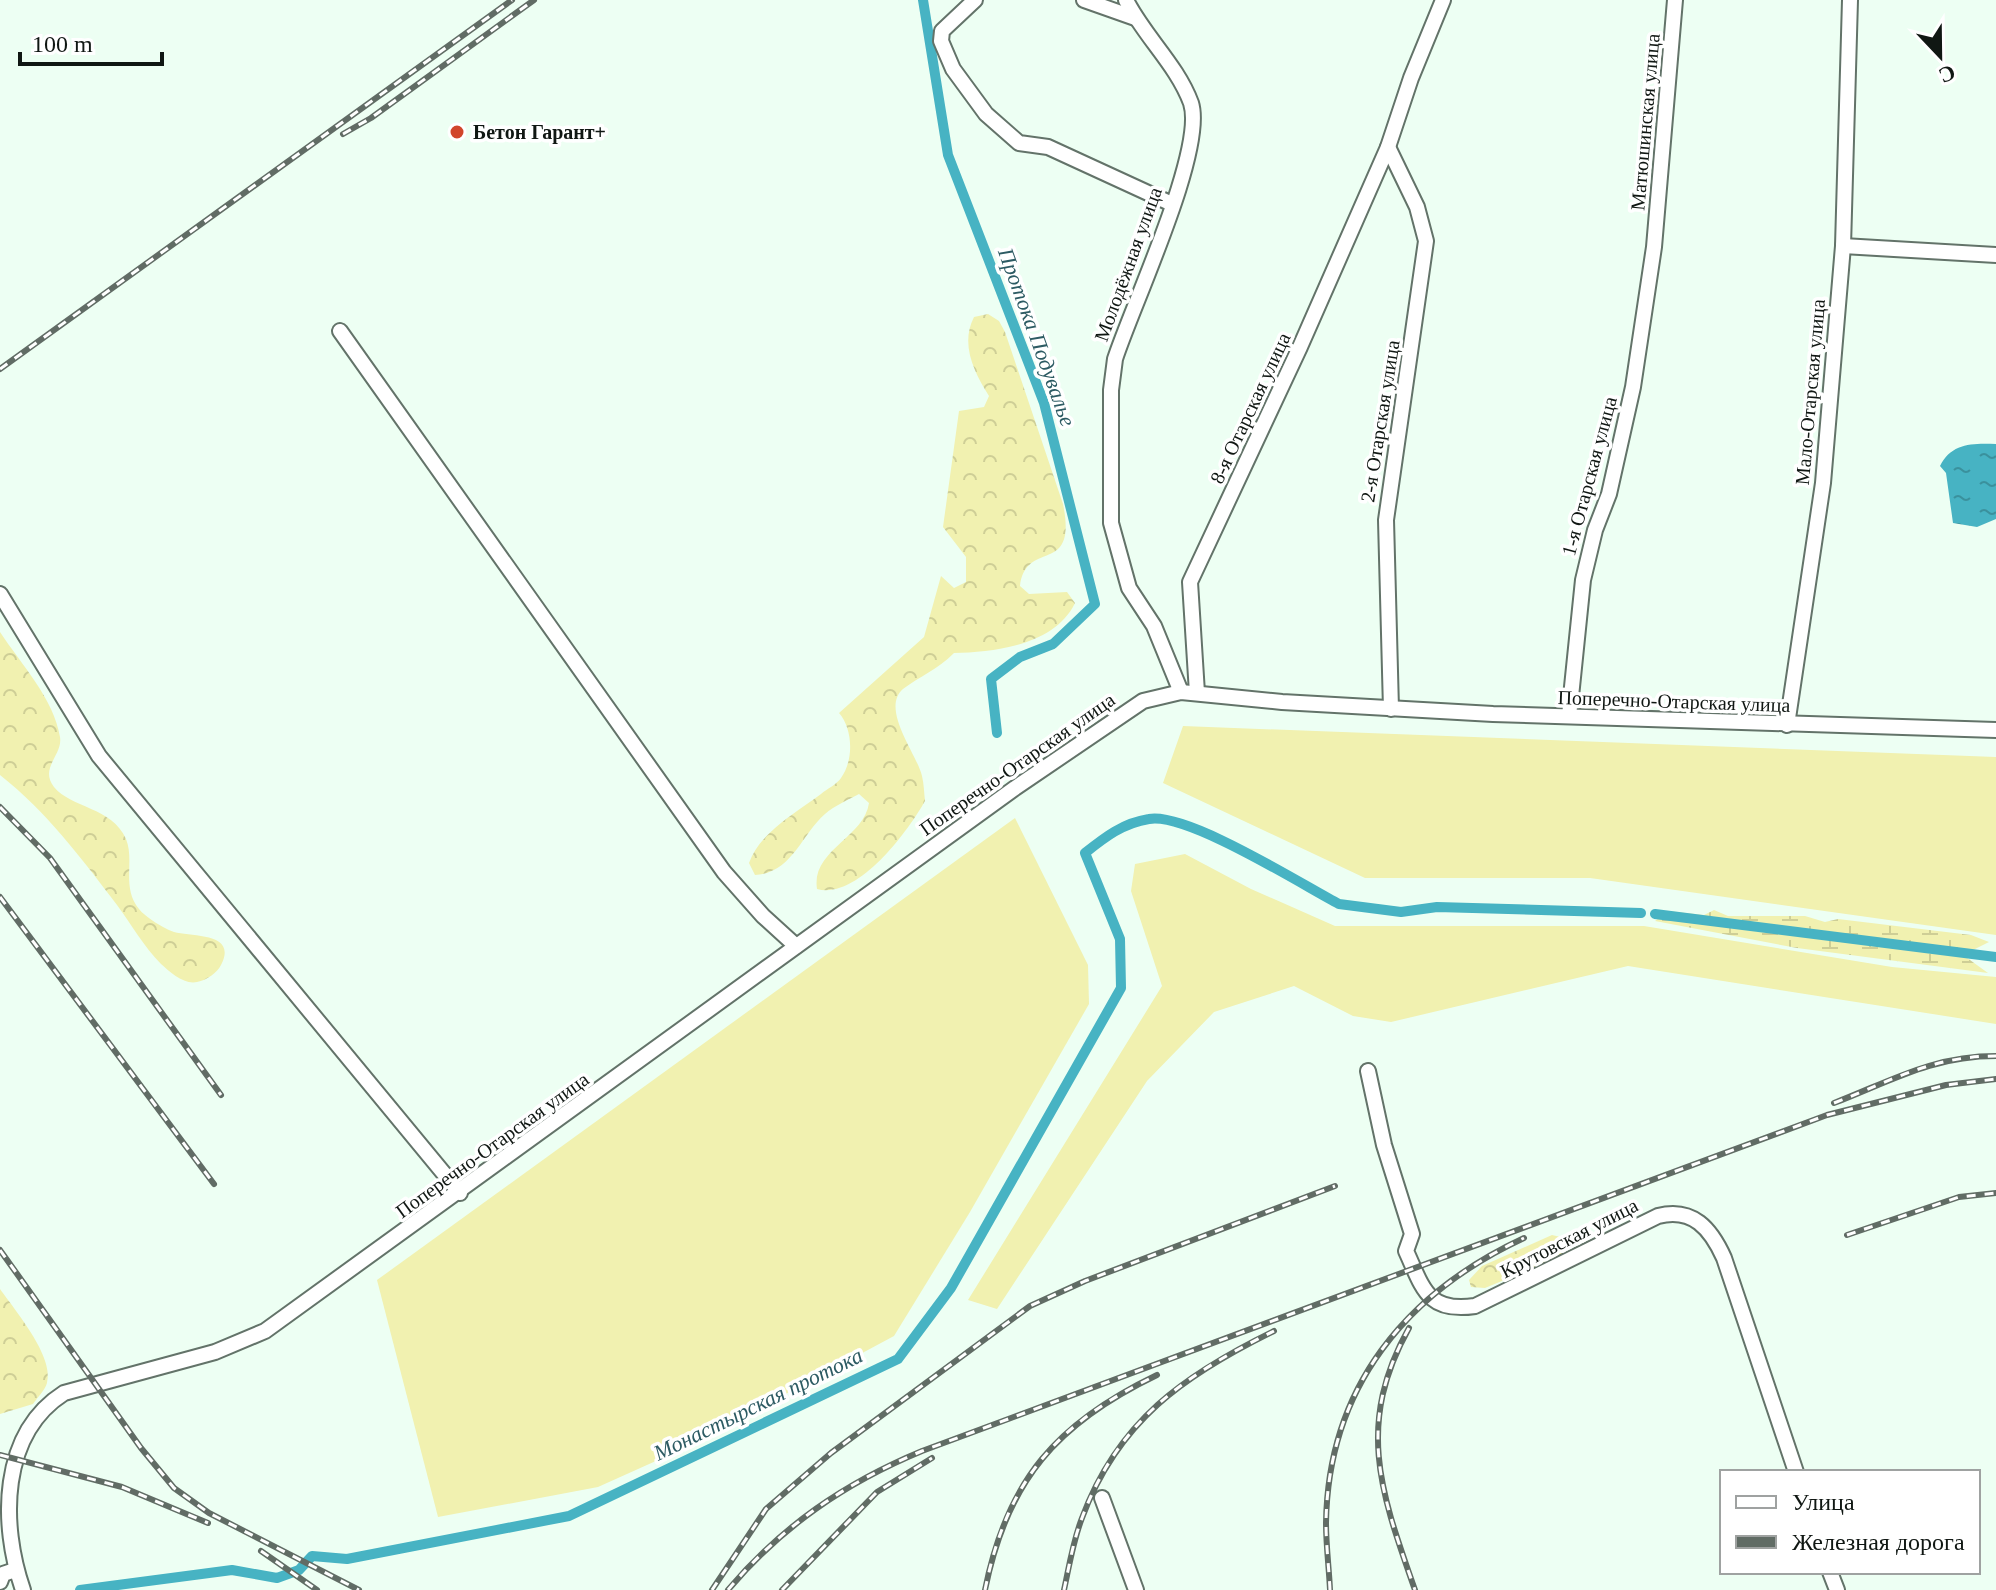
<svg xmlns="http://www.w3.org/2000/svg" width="1996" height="1590" viewBox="0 0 1996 1590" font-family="'Times New Roman',serif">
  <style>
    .forest { fill: url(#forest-crowns) }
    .wetland { fill: url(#wetland-marsh) }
    .garden { fill: #f1f1b0 }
    .water { fill: url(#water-ripples) }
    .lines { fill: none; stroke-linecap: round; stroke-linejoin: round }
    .canal { stroke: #47b3c3; stroke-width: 10 }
    .minor-casing { stroke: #637369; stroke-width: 18 }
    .minor { stroke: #fff; stroke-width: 14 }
    .rail-casing { stroke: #616c65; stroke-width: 6 }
    .rail { stroke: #fff; stroke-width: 3; stroke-dasharray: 9; stroke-linecap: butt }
    .poi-dot { fill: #d1462b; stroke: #fff; stroke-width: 3 }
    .labels { text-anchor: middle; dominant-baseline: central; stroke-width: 7; stroke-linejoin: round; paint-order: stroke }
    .street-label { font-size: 20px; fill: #101713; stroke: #fff }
    .poi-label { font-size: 20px; font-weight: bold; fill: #101713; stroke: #fff; text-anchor: start }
    .water-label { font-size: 22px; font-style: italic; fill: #2d5b63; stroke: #fff }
  </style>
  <defs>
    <pattern id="forest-crowns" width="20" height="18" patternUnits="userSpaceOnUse" patternTransform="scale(2)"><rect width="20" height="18" fill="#f1f1b0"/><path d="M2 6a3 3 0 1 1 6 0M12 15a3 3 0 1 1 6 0" fill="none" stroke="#cece96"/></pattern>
    <pattern id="wetland-marsh" width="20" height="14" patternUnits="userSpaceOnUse" patternTransform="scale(2)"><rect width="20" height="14" fill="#f1f1b0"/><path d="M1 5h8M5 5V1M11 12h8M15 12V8" fill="none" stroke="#cece96"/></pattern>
    <pattern id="water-ripples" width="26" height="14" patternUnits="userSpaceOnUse" patternTransform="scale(2)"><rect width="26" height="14" fill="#47b3c3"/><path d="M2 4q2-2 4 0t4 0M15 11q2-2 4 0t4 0" fill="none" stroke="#3a919d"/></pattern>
  </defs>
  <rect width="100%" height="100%" fill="#edfff3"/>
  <g class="forest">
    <path d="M988 314 999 321 1005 332 1063 504C1078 577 1026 538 1020 586L1029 594 1067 592 1075 603C1055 645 995 652 954 653 937 670 920 676 903 689 880 709 917 754 922 776 924 784 924 793 925 801 907 833 857 900 817 889 811 850 864 838 869 803L859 794C848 800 834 806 825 814 801 835 792 873 755 875L749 863C760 832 796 813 821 794 827 789 837 784 841 778 854 760 853 729 839 713L924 637 941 576 954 588 966 582V557L943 527 959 411 984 407 989 396C974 372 960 344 974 317Z"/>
    <path d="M0 632C21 664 54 699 60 737 63 755 39 768 54 787 71 808 112 807 126 839 135 861 121 887 139 909 145 917 165 929 174 932 192 937 238 932 221 965 217 973 207 980 197 982 184 985 170 972 161 964 144 947 131 924 117 905 82 859 46 811 0 775Z"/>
    <path d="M1552 1235 1565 1238 1568 1244 1567 1250 1557 1258 1485 1288 1471 1287 1469 1280 1482 1266Z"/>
    <path d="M0 1289C14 1309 55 1357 47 1383 45 1390 37 1398 33 1404L0 1414Z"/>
  </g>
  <path class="wetland" d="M1714 910 1728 916H1805L1825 922 1838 919 1971 935 1989 942 1963 955 1988 973 1797 948 1655 921 1668 911 1704 915Z"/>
  <g class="garden">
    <path d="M1183 726 1996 757V935L1590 878H1365L1163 783Z"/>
    <path d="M1015 818 1088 965 1089 1004 970 1212 894 1336 687 1447 598 1487 438 1517 377 1280Z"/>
    <path d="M1185 854 1251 889 1335 926H1644L1892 967 1996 977V1024L1628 966 1391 1022 1353 1016 1294 986 1214 1012 1147 1081 997 1309 968 1300 1162 986 1131 891 1135 864Z"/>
  </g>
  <path class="water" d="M1996 444V519L1977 527 1953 523 1946 473 1940 466C1951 443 1973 443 1996 444Z"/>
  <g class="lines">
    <g class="canal">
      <path d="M923 0 948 155 1044 403 1095 604 1053 644 1020 657 991 679 997 733"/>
      <path d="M1655 914 1996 957"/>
      <path d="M80 1590 232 1570 277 1578 299 1570 312 1556 347 1559 569 1516 898 1359 951 1288 1121 988 1120 939 1085 853C1105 837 1123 823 1149 819 1187 812 1301 884 1339 904L1401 912 1437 907 1641 913"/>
    </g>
    <g class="minor-casing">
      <g id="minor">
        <path d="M975 0 942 31 941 41 953 69 986 114 1019 143 1048 147 1172 204"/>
        <path d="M1084 0 1135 18"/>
        <path d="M1126 0C1144 36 1177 65 1191 103 1206 150 1132 306 1115 359L1111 390V523L1129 588 1154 626 1181 692"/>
        <path d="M1388 147 1417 207 1426 241 1386 520 1391 709"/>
        <path d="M1843 246 1996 255"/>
        <path d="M340 331 724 872 763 916 796 946"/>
        <path d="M0 594 99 756 460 1193"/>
        <path d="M1197 693 1190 582 1300 347 1388 147 1411 78 1443 0"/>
        <path d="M1569 716 1583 580 1595 530 1609 494 1633 387 1654 247 1675 0"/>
        <path d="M1787 725 1823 483 1843 246 1850 0"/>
        <path d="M1368 1071 1384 1145 1412 1234 1406 1251C1423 1288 1427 1313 1475 1306L1658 1216C1693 1207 1711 1229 1724 1258L1796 1472"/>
        <path d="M1102 1498 1136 1590"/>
        <path d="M1830 1572 1837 1590"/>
        <path d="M0 1582 3 1574 15 1570"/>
        <path d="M23 1590C0 1524 0 1434 64 1393L215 1352 265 1331 1015 788 1143 701 1181 692 1282 702 1493 714 1996 730"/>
      </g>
    </g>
    <use href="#minor" class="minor"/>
    <g class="rail-casing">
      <g id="rail">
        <path d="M343 134 371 118 534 0"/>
        <path d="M0 369 512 0"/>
        <path d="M0 807 50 858 221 1095"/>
        <path d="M0 897 214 1184"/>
        <path d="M1834 1103C1891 1081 1932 1056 1996 1056"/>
        <path d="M1847 1235 1959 1197 1996 1193"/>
        <path d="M0 1250 141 1448 174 1488 209 1513 359 1590"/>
        <path d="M1409 1328C1355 1425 1381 1493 1415 1590"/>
        <path d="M0 1455 122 1487 208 1523"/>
        <path d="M261 1551 317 1590"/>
        <path d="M712 1590 766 1509 831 1453 1030 1306 1085 1281 1335 1186"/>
        <path d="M728 1590C782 1526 845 1483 922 1451L1827 1115 1946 1085 1996 1079"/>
        <path d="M782 1590 877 1492 932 1458"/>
        <path d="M985 1590C1007 1480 1057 1423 1157 1375"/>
        <path d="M1064 1590C1069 1567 1073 1541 1082 1518 1118 1421 1184 1375 1274 1331"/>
        <path d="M1330 1590C1329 1568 1326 1545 1326 1523 1328 1387 1406 1293 1524 1238"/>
      </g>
    </g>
    <use href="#rail" class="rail"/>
  </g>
  <circle class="poi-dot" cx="457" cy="132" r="8"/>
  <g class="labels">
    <g class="street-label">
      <text transform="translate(1645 122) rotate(-85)">Матюшинская улица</text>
      <text transform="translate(1128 264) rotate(-70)">Молодёжная улица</text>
      <text transform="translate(1810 392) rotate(-85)">Мало-Отарская улица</text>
      <text transform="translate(1250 408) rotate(-65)">8-я Отарская улица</text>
      <text transform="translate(1380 421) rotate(-81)">2-я Отарская улица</text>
      <text transform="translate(1589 476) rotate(-75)">1-я Отарская улица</text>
      <text transform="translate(1674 701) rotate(2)">Поперечно-Отарская улица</text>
      <text transform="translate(1017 764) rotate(-35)">Поперечно-Отарская улица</text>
      <text transform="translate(492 1145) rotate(-36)">Поперечно-Отарская улица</text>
      <text transform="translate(1569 1238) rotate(-27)">Крутовская улица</text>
    </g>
    <g class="poi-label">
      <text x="473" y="132">Бетон Гарант+</text>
    </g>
    <g class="water-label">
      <text transform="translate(1037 337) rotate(70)">Протока Подувалье</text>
      <text transform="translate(758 1404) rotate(-26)">Монастырская протока</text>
    </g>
  </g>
  <rect x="1720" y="1470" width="260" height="104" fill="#ffffff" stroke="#9fa2a1" stroke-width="2"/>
  <rect x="1736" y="1496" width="40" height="12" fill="#ffffff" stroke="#9fa2a1" stroke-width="2"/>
  <text x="1792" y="1510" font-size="24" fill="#101713">Улица</text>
  <rect x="1736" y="1536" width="40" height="12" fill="#616c65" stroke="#9fa2a1" stroke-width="2"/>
  <text x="1792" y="1550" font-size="24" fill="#101713">Железная дорога</text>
  <g transform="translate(1940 56) rotate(158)" stroke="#ffffff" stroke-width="6" paint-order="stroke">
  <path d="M0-6L14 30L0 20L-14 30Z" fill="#101713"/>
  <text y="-12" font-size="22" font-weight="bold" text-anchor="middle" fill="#101713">С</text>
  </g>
  <path d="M20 52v12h142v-12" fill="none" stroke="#101713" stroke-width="4"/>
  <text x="32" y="52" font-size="24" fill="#101713" stroke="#ffffff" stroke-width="6" paint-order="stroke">100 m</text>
</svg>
